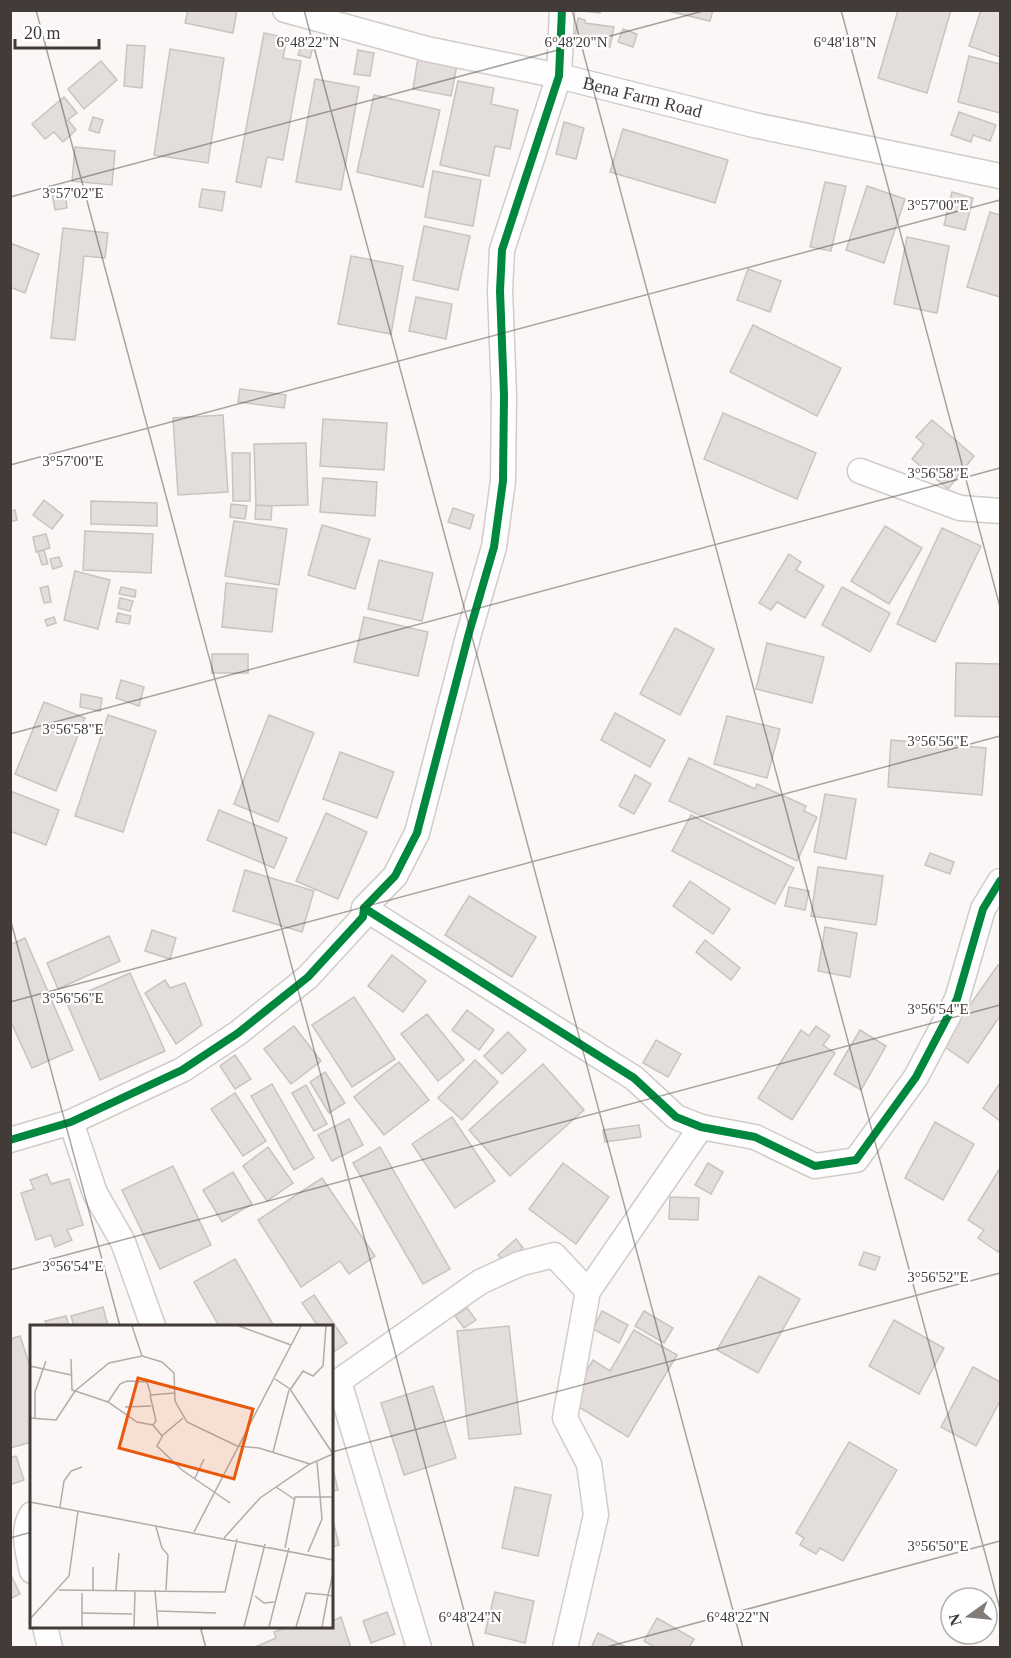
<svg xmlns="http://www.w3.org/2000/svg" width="1011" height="1658" viewBox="0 0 1011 1658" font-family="'Times New Roman',serif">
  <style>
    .building { fill: #e3dddb; stroke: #c8c4c2; stroke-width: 1.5 }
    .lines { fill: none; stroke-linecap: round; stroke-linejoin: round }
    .street-casing { stroke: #d1ccc9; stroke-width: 27 }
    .street { stroke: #fefefe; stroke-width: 24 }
    .cycleway-casing { stroke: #fff; stroke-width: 11 }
    .cycleway { stroke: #00873e; stroke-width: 8 }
    .ticks { fill: none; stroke: #423b38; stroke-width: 1.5; stroke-opacity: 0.45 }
    .labels { text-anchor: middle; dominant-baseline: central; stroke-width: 4.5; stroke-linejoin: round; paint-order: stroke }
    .street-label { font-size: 18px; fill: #423b38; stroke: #fff }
    .inset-road { fill: none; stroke: #b1acaa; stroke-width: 1.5 }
    .view { fill: #e8590c; fill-opacity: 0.15; stroke: #e8590c; stroke-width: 3 }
    .inset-edge { fill: none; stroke: #423b38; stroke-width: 3 }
    .ticks-label { font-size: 15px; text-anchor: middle; fill: #423b38; stroke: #fff; stroke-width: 4.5; stroke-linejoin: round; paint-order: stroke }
  </style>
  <rect width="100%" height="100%" fill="#fbf7f6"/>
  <g class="building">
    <path d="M188 10H237L233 33 185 23Z"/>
    <path d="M572 10H600V13Z"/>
    <path d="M664 10H713L710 21Z"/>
    <path d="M898 10H951L927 93 878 78Z"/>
    <path d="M981 10H1000V57L969 46Z"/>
    <path d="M578 18 585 20V23L614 27 610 47 596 45 597 39 585 37 583 47 573 45Z"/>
    <path d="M623 29 637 34 633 47 618 42Z"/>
    <path d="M264 33 287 38 283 58 301 61 283 160 267 157 261 187 236 182Z"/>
    <path d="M305 36 315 40 310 58 298 55Z"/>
    <path d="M127 45 145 46 142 88 124 86Z"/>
    <path d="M170 49 224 58 208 163 154 155Z"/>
    <path d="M358 50 374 53 370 76 354 74Z"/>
    <path d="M969 56 1000 64V113L958 102Z"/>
    <path d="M418 58 457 65 451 96 413 89Z"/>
    <path d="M101 61 117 80 84 109 68 89Z"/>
    <path d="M315 79 359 87 341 190 296 182Z"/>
    <path d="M458 81 494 88 491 104 518 110 510 149 495 146 489 176 440 165Z"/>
    <path d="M374 95 440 110 423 187 357 172Z"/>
    <path d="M64 97 77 113 68 120 76 130 63 142 54 132 45 139 32 124Z"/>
    <path d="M959 112 996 125 990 141 973 135 971 142 951 135Z"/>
    <path d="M93 117 103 120 99 133 89 130Z"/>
    <path d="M564 122 584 128 576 159 556 154Z"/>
    <path d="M623 129 728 160 715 203 610 172Z"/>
    <path d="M75 147 115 151 112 185 72 181Z"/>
    <path d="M433 171 481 180 473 226 425 217Z"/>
    <path d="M825 182 846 186 831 251 810 247Z"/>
    <path d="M867 186 905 199 884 263 846 250Z"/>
    <path d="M202 189 225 192 222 211 199 207Z"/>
    <path d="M65 191 67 208 55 210 52 193Z"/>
    <path d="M952 192 973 198 965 230 944 225Z"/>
    <path d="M990 212 1000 215V297L967 287Z"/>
    <path d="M424 226 470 236 458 290 413 280Z"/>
    <path d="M63 228 108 233 105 258 84 256 75 340 51 338Z"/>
    <path d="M907 237 949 246 937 313 894 304Z"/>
    <path d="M10 243 39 254 25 293 10 287Z"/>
    <path d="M351 256 403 266 391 334 338 324Z"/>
    <path d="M748 269 781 281 770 312 737 300Z"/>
    <path d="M416 297 452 304 446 339 409 331Z"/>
    <path d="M753 325 841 368 817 416 730 372Z"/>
    <path d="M240 389 286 395 284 408 238 402Z"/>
    <path d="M723 413 816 453 797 499 704 459Z"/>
    <path d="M223 415 228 492 178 495 173 418Z"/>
    <path d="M323 419 387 423 384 470 320 466Z"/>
    <path d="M932 420 974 456 948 489 912 459 924 444 916 437Z"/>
    <path d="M306 443 308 505 256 506 254 444Z"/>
    <path d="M232 453H250V501H233Z"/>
    <path d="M323 478 377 482 375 516 320 512Z"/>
    <path d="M44 500 63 515 52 529 33 515Z"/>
    <path d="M91 501 157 503V526L91 524Z"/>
    <path d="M231 504 247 506 245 519 230 517Z"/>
    <path d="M256 505 272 506 271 520 255 519Z"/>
    <path d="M453 508 474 515 470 529 448 522Z"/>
    <path d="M15 510 17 520 10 522V511Z"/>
    <path d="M234 521 287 529 279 585 225 576Z"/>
    <path d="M322 525 370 539 355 589 308 575Z"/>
    <path d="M885 526 922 548 889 604 851 581Z"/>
    <path d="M942 528 981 546 935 642 897 624Z"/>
    <path d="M85 531 153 534 151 573 83 570Z"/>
    <path d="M46 534 50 548 36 552 33 537Z"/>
    <path d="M44 550 48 564 42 565 38 552Z"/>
    <path d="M789 554 801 562 796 570 824 586 805 618 777 602 771 610 759 603Z"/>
    <path d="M59 557 62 566 53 569 50 559Z"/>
    <path d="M379 560 433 573 422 621 368 609Z"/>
    <path d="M75 571 110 580 98 629 64 620Z"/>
    <path d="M226 583 277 589 272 632 222 627Z"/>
    <path d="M48 586 51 602 44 603 40 588Z"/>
    <path d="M121 587 136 590 135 597 119 594Z"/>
    <path d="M842 587 890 613 870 652 822 625Z"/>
    <path d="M120 598 133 601 130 611 118 608Z"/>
    <path d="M118 613 131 616 129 624 116 622Z"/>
    <path d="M54 617 56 623 47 626 45 620Z"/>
    <path d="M364 617 428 632 418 676 354 662Z"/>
    <path d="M675 628 714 649 680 715 640 694Z"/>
    <path d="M767 643 824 657 812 703 756 689Z"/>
    <rect x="212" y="654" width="36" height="19"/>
    <path d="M956 663 1000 664V717L955 716Z"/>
    <path d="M121 680 144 687 139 706 116 698Z"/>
    <path d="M81 694 102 698 100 711 80 707Z"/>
    <path d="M44 702 85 718 56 791 15 774Z"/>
    <path d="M615 713 665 740 650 767 601 740Z"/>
    <path d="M108 715 156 731 123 832 75 816Z"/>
    <path d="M269 715 314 733 278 822 234 804Z"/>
    <path d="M727 716 780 729 767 778 714 764Z"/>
    <path d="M891 740 986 748 982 795 888 787Z"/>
    <path d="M340 752 394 772 377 818 323 799Z"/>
    <path d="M689 758 755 789 757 784 806 806 804 811 817 817 797 861 669 801Z"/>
    <path d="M635 775 651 784 634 814 619 806Z"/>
    <path d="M10 791 59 810 46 845 10 831Z"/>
    <path d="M825 794 856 799 846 859 814 852Z"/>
    <path d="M219 810 287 838 274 868 207 840Z"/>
    <path d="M326 813 367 832 338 899 296 881Z"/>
    <path d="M691 815 794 868 775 904 672 851Z"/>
    <path d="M930 853 954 862 950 874 925 865Z"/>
    <path d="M818 867 883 876 876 925 811 916Z"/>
    <path d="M245 870 314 891 302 932 233 911Z"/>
    <path d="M690 881 730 909 713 934 673 906Z"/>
    <path d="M789 887 809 891 805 910 785 906Z"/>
    <path d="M469 896 536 937 512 977 445 935Z"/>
    <path d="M825 927 857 933 850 977 818 971Z"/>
    <path d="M152 930 176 938 170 959 145 951Z"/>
    <path d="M109 936 120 961 58 989 47 963Z"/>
    <path d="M25 938 73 1050 32 1068 10 1020V945Z"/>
    <path d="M705 940 740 968 731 980 696 952Z"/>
    <path d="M392 955 426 981 403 1012 368 986Z"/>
    <path d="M998 965 1000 967V1016L968 1063 942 1045Z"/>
    <path d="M130 973 165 1051 100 1080 66 1001Z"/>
    <path d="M165 980 170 988 185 983 202 1025 176 1044 145 993Z"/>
    <path d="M354 997 395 1059 352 1087 312 1025Z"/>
    <path d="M467 1010 494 1030 479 1050 452 1030Z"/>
    <path d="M427 1014 464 1060 438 1081 401 1034Z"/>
    <path d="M294 1026 321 1061 291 1084 264 1049Z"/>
    <path d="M816 1026 830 1036 823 1045 835 1053 792 1120 758 1098 801 1030 809 1036Z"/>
    <path d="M860 1030 886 1046 861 1090 834 1074Z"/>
    <path d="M508 1032 526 1050 502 1074 484 1056Z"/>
    <path d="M656 1040 681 1054 668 1077 643 1063Z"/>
    <path d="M235 1055 251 1079 235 1089 220 1066Z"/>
    <path d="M475 1060 498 1082 462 1120 438 1098Z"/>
    <path d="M399 1062 429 1100 384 1135 354 1097Z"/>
    <path d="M543 1064 584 1110 510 1176 469 1130Z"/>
    <path d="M325 1072 345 1103 329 1113 310 1082Z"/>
    <path d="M1000 1083V1121L983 1108Z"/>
    <path d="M272 1084 314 1158 294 1170 251 1096Z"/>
    <path d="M306 1085 327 1124 314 1131 292 1093Z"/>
    <path d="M235 1093 266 1141 243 1156 211 1109Z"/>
    <path d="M452 1117 495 1181 455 1208 412 1144Z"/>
    <path d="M349 1119 363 1145 332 1161 318 1135Z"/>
    <path d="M935 1122 974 1144 943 1200 905 1178Z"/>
    <path d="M639 1125 641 1137 605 1142 603 1130Z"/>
    <path d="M268 1147 293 1183 267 1201 243 1166Z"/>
    <path d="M380 1147 450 1269 423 1284 353 1163Z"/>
    <path d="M563 1163 609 1197 576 1244 529 1209Z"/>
    <path d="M708 1163 723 1172 711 1194 695 1185Z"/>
    <path d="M173 1166 211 1245 160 1269 122 1190Z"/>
    <path d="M1000 1168V1249L998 1252 978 1238 984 1230 968 1220Z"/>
    <path d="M233 1172 252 1204 222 1222 203 1190Z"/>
    <path d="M47 1174 51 1184 69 1179 83 1225 67 1230 72 1240 55 1247 51 1235 36 1240 21 1193 34 1189 30 1180Z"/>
    <path d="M322 1178 375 1256 349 1274 340 1261 301 1287 258 1220Z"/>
    <path d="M670 1197 699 1198 698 1220 669 1219Z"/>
    <path d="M516 1239 523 1248 506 1264 498 1255Z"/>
    <path d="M864 1252 880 1257 875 1270 859 1265Z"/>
    <path d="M235 1259 274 1326H219L194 1282Z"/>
    <path d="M759 1276 800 1299 758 1373 717 1350Z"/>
    <path d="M314 1295 347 1343 335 1351 332 1345V1326H318L302 1303Z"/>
    <path d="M103 1307 108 1326H74L71 1316Z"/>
    <path d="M467 1308 476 1320 464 1328 455 1316Z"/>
    <path d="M602 1311 628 1325 619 1343 593 1329Z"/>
    <path d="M644 1311 673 1328 664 1343 635 1326Z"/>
    <path d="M66 1316 69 1326H47L45 1321Z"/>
    <path d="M894 1320 944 1348 919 1394 869 1366Z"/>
    <path d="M509 1326 521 1434 469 1439 457 1331Z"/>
    <path d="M634 1330 677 1355 628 1437 569 1401 593 1360 610 1371Z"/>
    <path d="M20 1336 32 1372V1442L10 1448V1339Z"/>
    <path d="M973 1367 1000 1382V1401L976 1446 941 1427Z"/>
    <path d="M433 1386 456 1458 404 1475 381 1403Z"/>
    <path d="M849 1442 897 1470 843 1561 820 1548 816 1554 800 1545 804 1538 796 1533Z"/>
    <path d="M16 1456 24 1480 10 1485V1458Z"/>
    <path d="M332 1464 338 1490 332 1491Z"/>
    <path d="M515 1487 551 1495 538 1556 502 1548Z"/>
    <path d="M332 1516 339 1545 332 1547Z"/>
    <path d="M10 1573 20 1594 10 1599Z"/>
    <path d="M495 1592 534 1601 525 1643 485 1633Z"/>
    <path d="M387 1612 395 1634 371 1643 363 1621Z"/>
    <path d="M341 1617 351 1648H253L276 1638 274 1632 290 1626H332V1621Z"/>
    <path d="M657 1618 694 1639 689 1648H656L644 1641Z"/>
    <path d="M598 1633 628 1648H591Z"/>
  </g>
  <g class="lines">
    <g class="street-casing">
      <g id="street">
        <path id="s1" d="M285 10 427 49 559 76 754 125 1000 176"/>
        <path d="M860 471 960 508 1000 511"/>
        <path d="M364 908 634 1078 676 1117 701 1127 755 1137 815 1166 856 1160 916 1077 957 999 983 909 1000 881"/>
        <path d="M71 1122 95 1193 123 1242 153 1326"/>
        <path d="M10 1140 71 1122 182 1070 238 1033 308 977 363 917 364 908 395 876 417 833 469 633 494 547 503 481 504 395 500 291 502 250 559 76 562 10"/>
        <path d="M339 1382 419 1648"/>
        <path d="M332 1386 480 1282 519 1264 554 1255 588 1291"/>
        <path d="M32 1514C21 1530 28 1553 32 1571"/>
        <path d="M45 1626 50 1648"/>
        <path d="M565 1648 596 1515 589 1464 565 1418 588 1291 701 1127"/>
      </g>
    </g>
    <use href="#street" class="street"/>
    <g class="cycleway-casing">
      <g id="cycleway">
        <path d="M364 908 634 1078 676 1117 701 1127 755 1137 815 1166 856 1160 916 1077 957 999 983 909 1000 881"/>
        <path d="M10 1140 71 1122 182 1070 238 1033 308 977 363 917 364 908 395 876 417 833 469 633 494 547 503 481 504 395 500 291 502 250 559 76 562 10"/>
      </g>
    </g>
    <use href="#cycleway" class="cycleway"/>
  </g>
  <path class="ticks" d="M36 10 474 1648M304 10 743 1648M572 10 1000 1609M841 10 1000 607M10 197 707 10M10 465 1000 200M10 734 1000 468M10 918 120 1326M10 1002 1000 736M10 1270 1000 1005M332 1452 1000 1273M10 1538 32 1532M200 1626 206 1648M603 1648 1000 1541"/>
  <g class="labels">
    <g class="street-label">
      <text stroke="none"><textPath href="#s1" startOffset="368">Bena Farm Road</textPath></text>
    </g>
  </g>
  <g transform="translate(30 1325)">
    <rect width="303" height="303" fill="#fbf7f6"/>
    <path class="inset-road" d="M102 1 112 31 132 37 144 48 145 76 157 97 207 121 229 123 280 139M209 1 261 20M41 34 42 65 78 77 107 97 123 100 132 111M0 41 41 50M260 65 273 46 283 51 293 41 296 1M120 70 126 96 123 100M78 77 90 59 97 56 117 57 121 70 144 68M95 82 121 81M0 93 26 95 45 66 79 38 112 31M153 93 133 110 127 121 152 145 200 178M5 94V67L16 36M243 127 259 65M165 153 174 134M246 162 264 174M0 177 303 235M30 182 34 156 41 146 52 142M126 202 132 223 138 230 136 265M164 207 271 1M194 213 230 173 280 139 303 129 260 64 245 54M255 223 265 172H303M278 227 292 194 287 137M29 265 195 267 207 214M86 265 89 228M125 265 128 302M63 266V242M225 271 234 278 244 277M128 286 186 288M51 288 102 289M0 294 39 251 48 186M52 302V268M104 302 105 266M214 302 235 219M239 302 259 223M266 302 276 268 298 270 303 249M292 302 298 270 303 271"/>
    <path class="view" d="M108 53 223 84 204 154 89 123Z"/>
    <rect width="303" height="303" class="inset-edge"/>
  </g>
  <g class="ticks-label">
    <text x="308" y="47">6°48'22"N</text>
    <text x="576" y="47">6°48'20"N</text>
    <text x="845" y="47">6°48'18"N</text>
    <text x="73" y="198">3°57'02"E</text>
    <text x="938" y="210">3°57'00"E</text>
    <text x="73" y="466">3°57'00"E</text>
    <text x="938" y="478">3°56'58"E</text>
    <text x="73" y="734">3°56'58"E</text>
    <text x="938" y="746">3°56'56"E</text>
    <text x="73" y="1003">3°56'56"E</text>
    <text x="938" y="1014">3°56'54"E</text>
    <text x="73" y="1271">3°56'54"E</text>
    <text x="938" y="1282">3°56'52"E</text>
    <text x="938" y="1551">3°56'50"E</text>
    <text x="470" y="1622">6°48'24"N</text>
    <text x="738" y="1622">6°48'22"N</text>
  </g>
  <rect width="1011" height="1658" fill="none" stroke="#423b38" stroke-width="24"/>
  <g transform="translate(969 1616) rotate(255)"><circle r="28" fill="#ffffff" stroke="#b3b1af" stroke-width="1.5"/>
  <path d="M0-4.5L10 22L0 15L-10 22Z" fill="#837d7a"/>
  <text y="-9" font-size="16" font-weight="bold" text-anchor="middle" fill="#423b38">N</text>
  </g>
  <path d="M15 39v9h84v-9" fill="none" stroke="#423b38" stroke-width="3"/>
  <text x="24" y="39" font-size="18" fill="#423b38" stroke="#ffffff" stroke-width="4.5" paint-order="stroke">20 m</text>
</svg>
